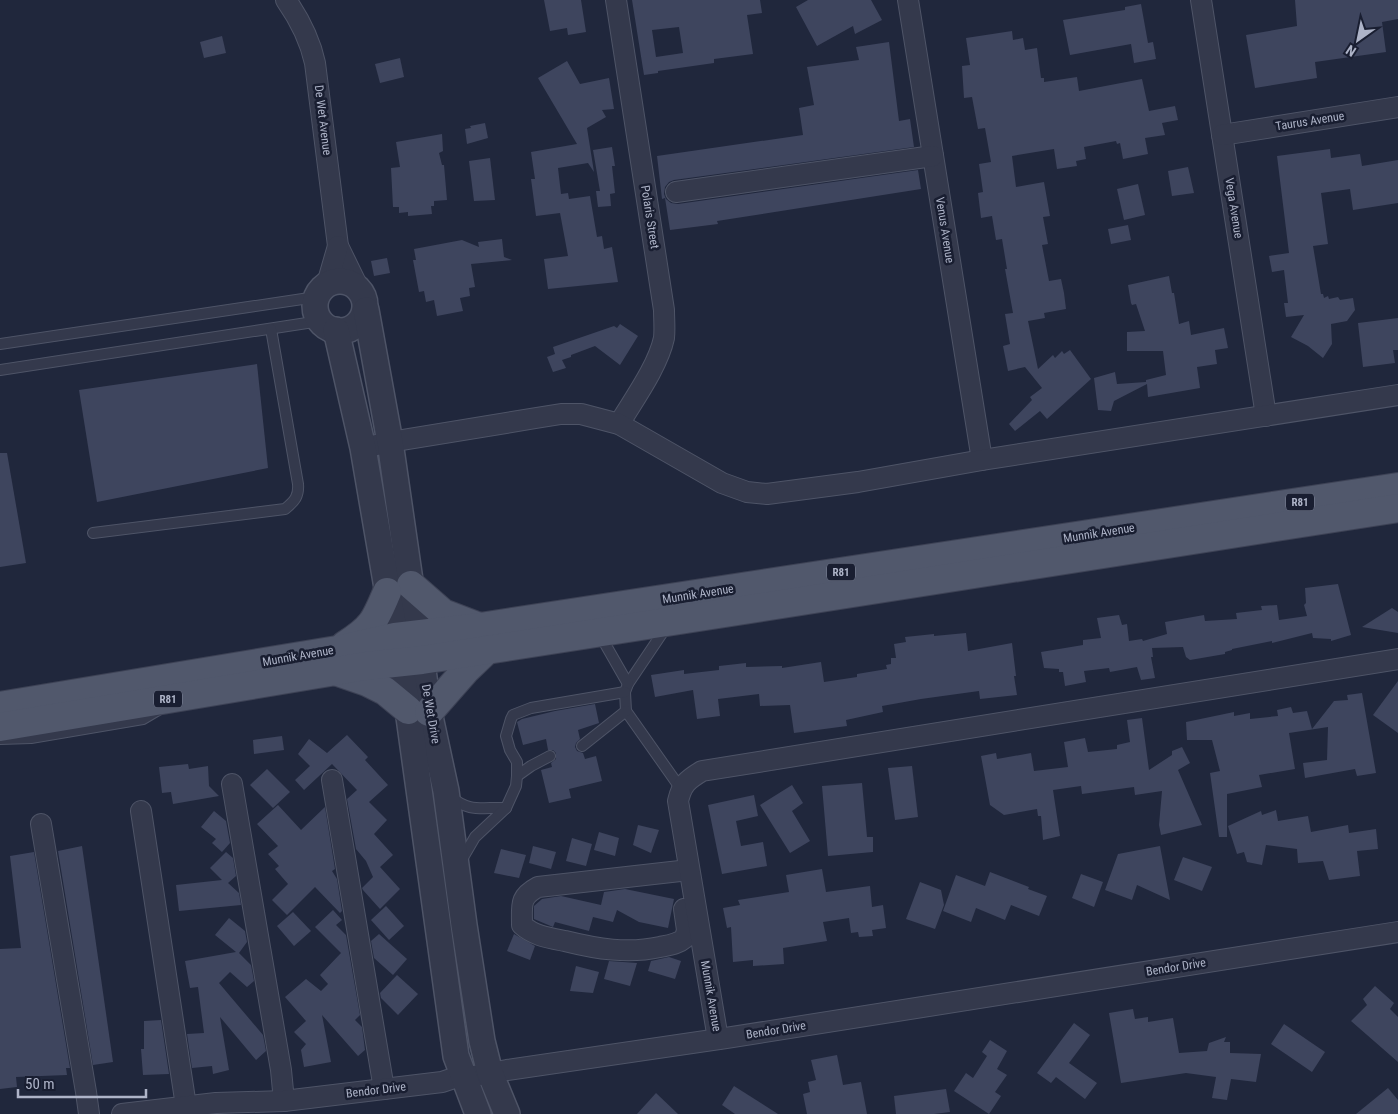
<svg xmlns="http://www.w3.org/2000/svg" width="1398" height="1114" viewBox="0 0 1398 1114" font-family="'Roboto Condensed',sans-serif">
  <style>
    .building { fill: #3e455e; fill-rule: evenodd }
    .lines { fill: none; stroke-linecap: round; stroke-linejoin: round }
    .service-casing { stroke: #4e5467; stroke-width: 12 }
    .minor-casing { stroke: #4e5467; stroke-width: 22 }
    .tertiary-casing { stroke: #4e5467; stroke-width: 28 }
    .primary-casing { stroke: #3d4255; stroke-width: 30 }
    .service { stroke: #34394c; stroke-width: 10 }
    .minor { stroke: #34394c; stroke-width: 20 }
    .tertiary { stroke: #34394c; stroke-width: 25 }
    .primary { stroke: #51586c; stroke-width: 28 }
    .labels { text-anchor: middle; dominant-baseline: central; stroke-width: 5; stroke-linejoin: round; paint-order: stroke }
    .shield { fill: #191e31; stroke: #81879b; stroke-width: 1 }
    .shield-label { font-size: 11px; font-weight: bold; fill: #aeb4c8 }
    .street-label { font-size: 12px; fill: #aeb4c8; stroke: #191e31 }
  </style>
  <rect width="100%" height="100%" fill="#20273c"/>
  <g class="building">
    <path d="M544 0H581L586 32 568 35 567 28 550 31Z"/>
    <path d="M632 0H760L762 13 747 15 753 54 714 59V63L658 71V73L644 75ZM679 27 683 53 656 57 652 30Z"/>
    <path d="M808 0H871L882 20 855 34 853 26 817 46 796 7Z"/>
    <path d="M1295 0H1398V19L1382 22 1386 52 1315 62 1317 78 1255 88 1246 35 1297 26Z"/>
    <path d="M1141 4 1148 43 1153 42 1156 59 1134 63 1131 44 1070 55 1063 20 1125 10V7Z"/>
    <path d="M1012 31 1013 40 1023 38 1025 50 1037 48 1041 78H1044V82L1077 77 1079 91 1142 79 1149 111 1175 106 1178 120 1162 123 1165 135 1145 138 1148 154 1123 159 1120 143 1117 144 1116 141 1084 147 1086 159 1076 161 1077 166 1057 169 1054 149 1012 156 1016 187 1044 182 1050 216 1043 217 1048 244 1042 245 1049 281 1061 279 1064 293 1066 309 1044 313 1045 318 1028 321 1038 369 1053 355 1055 358 1062 351 1064 354 1070 350 1091 379 1047 419 1040 411 1015 431 1009 424 1032 400 1030 397 1042 388 1025 367 1008 371 1003 346 1010 344 1005 314 1013 313 1005 269H1007L1002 239 996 240 992 216 981 218 978 193 983 192 979 164 991 162 985 128 978 129 972 97 964 98 962 66 970 65 966 38Z"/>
    <path d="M222 36 226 53 204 58 200 42Z"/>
    <path d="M889 42 899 121 910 119 914 147 674 180 669 182 665 187 664 194 666 199 671 203 678 204 918 170 921 189 717 221 718 224 670 230 665 198 662 199 657 156 803 135 799 108 814 105 807 67 859 60 856 47Z"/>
    <path d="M400 58 404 77 380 83 375 64Z"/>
    <path d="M567 61 580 84 609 78 614 109 602 110 606 117 587 128 594 172 588 163 558 168 561 194 568 193 569 199 590 196 597 237 602 236 604 249 612 247 618 282 548 289 544 259 568 256 560 213 536 216 531 179H535L531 152 577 144 538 78Z"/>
    <path d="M485 123 488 138 467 144 465 129 471 128 470 126Z"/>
    <path d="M442 134 443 151 439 153 442 165H444L447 200 434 201V206H431L432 214 408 216V212L399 213V207H393L391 168 400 167 396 142Z"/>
    <path d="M612 147 615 166H612L615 193 610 194 611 206 598 207 596 191H600L593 150Z"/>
    <path d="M1330 149 1331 158 1360 154 1362 166 1398 160V203L1353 210 1350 189 1321 193 1328 244 1313 246 1321 294H1323L1324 298 1328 296 1329 299 1338 297 1340 300 1353 298 1355 310 1347 321 1331 324 1332 344 1323 358 1308 346 1291 337 1304 315 1286 317 1284 303H1288L1284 270 1272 272 1269 256 1289 253 1277 156Z"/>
    <path d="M490 158 495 200 474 201 469 161Z"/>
    <path d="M1188 167 1194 193 1172 196 1168 171Z"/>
    <path d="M1138 184 1145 215 1124 220 1117 189Z"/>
    <path d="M1128 225 1131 240 1111 244 1108 229Z"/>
    <path d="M502 239 504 257 512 260 471 264 475 287 469 288 470 296 460 298 463 311 437 316 434 300 426 302 424 291 419 292 413 260H416L414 249 462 240 479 247 478 242Z"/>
    <path d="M387 258 390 273 374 276 371 261Z"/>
    <path d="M1169 276 1172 293H1174L1179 324 1189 321 1191 335 1224 328 1228 348 1215 350 1217 364 1197 367 1200 388 1148 397 1147 384 1114 401 1111 411 1098 410 1094 378 1115 372 1117 384 1146 382V380L1166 375 1163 351H1127V332L1145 331 1136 304 1132 305 1131 303 1128 285Z"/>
    <path d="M1398 318V350H1393L1395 363 1363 367 1358 323Z"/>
    <path d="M620 324 638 336 620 365 595 346 571 355V357L562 360 566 368 553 372 547 357 555 354 553 347 614 326 617 328Z"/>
    <path d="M257 364 268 468 97 502 79 390Z"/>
    <path d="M0 453H7L26 563 0 567Z"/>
    <path d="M1338 584 1351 635 1331 641V639L1313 638 1312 633 1272 643V641L1232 649V650L1225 652V654L1190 660 1186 657 1183 647 1152 648 1153 657H1151L1155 678 1141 680 1137 667 1110 672 1109 668 1084 671 1086 682 1065 686 1063 672H1059V669L1044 668 1041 652 1083 645V640L1101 638 1097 618 1119 615 1122 625 1127 624 1129 641 1142 639 1143 641 1167 634 1165 622 1204 615 1205 621 1237 619 1236 613 1262 610 1261 606 1277 605 1279 620 1307 616 1304 605 1306 603 1305 588Z"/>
    <path d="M1392 608 1398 612V633L1362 627Z"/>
    <path d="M966 633 968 651 1012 643 1016 676H1014L1017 695 980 699 979 691 921 699 882 706 883 712 846 720 847 726 794 733 790 705 760 706 759 694 718 699 720 716 697 719 693 690 655 697 651 675 684 670V674L719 670V666L746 663V667L782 666V668L821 662 824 682 857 677V674L887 669 886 665 891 664V658H896L894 644 906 642 905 637 934 634V636Z"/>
    <path d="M1398 681V733L1373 715Z"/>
    <path d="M1362 693 1376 773 1357 776 1355 769 1305 778 1303 763 1327 760 1328 727 1289 733 1295 769 1259 775 1262 787 1227 794V837H1219L1210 773 1220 771 1212 740H1187L1186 722 1234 712V716L1250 713V719L1278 716 1277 710 1291 707 1293 713 1307 711 1312 729 1334 701 1348 700 1347 695Z"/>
    <path d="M595 704 599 723 578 730 580 739 576 743 575 747 577 751 583 753 585 759 596 756 602 781 569 789 571 798 549 803 541 770 552 767 551 763 556 759V753L553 750H548L546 739 523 745 517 722 522 719 555 711Z"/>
    <path d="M1142 718 1149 770 1172 755V751L1182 747 1190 763 1178 770 1202 825 1161 835 1159 825 1162 791 1135 795 1134 787 1082 794 1081 786 1053 790 1060 836 1043 840 1041 816H1038L1037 809 1004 815 990 805 981 756 996 753 997 759 1031 753 1034 771 1068 767 1064 742 1085 738 1088 752 1117 749V745L1130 742 1127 720Z"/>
    <path d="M347 735 368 757 365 760 388 785 369 802 387 820 374 834 393 855 380 867 400 889 380 909 363 890 362 888 373 877 366 861 356 849 347 799 357 790 332 764 304 790 295 780 310 766 298 754 309 739 327 753Z"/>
    <path d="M282 736 284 750 254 754 253 740Z"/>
    <path d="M188 764 189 769 208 766 209 786 219 796 173 804 171 792 162 793 159 767Z"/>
    <path d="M912 766 918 817 895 820 888 768Z"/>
    <path d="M267 769 290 792 273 808 250 785Z"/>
    <path d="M862 783 867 837H873V852L828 856 822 786Z"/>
    <path d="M792 785 803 803 792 811 810 841 790 853 760 805Z"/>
    <path d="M754 795 758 816 736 821 741 846 763 842 767 866 722 874 708 805Z"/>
    <path d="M278 805 301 830 325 807 335 869 332 871 337 879 342 911 340 913 315 887 287 915 272 900 288 884 275 869 279 866 268 854 278 846 257 824Z"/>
    <path d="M1276 810 1278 821 1308 816 1311 832 1348 825 1349 833 1376 829 1378 849 1357 851 1360 876 1329 880 1323 861 1298 863 1297 849 1266 845 1262 865 1247 862 1244 852 1237 854 1228 826 1261 811 1262 815Z"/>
    <path d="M214 811 226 821 230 843 222 852 212 843 216 839 201 827Z"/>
    <path d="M638 825 659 830 651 853 633 845Z"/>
    <path d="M599 832 619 838 615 856 594 850Z"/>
    <path d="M572 838 592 844 586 866 566 861Z"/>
    <path d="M82 846 113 1062 93 1065 58 851Z"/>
    <path d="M533 846 556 852 551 869 529 863Z"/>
    <path d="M1160 846 1170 900 1137 885 1132 900 1105 890 1118 854Z"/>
    <path d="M501 849 526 855 519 878 494 873Z"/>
    <path d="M34 852 70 1068H66L67 1075 16 1077 17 1087 0 1089V949L21 948 10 856Z"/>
    <path d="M226 852 233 858 236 876 228 883 239 893 241 905 179 911 176 885 222 880 210 868Z"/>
    <path d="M1183 857 1212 867 1202 891 1174 880Z"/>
    <path d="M822 869 826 892 870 886 872 907 883 905 886 928 872 930 873 936 859 937 858 932 851 933 849 918 823 922 827 941 783 948 784 964 753 966V960L733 962 731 927 727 928 723 908 740 905 738 900 789 892 786 875Z"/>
    <path d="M990 872 1029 887 1028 889 1047 896 1039 916 1011 905 1005 920 976 908 971 922 943 911 956 875 985 886Z"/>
    <path d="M1081 874 1103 882 1094 907 1072 898Z"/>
    <path d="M920 882 941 890 944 905 935 929 906 919Z"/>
    <path d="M625 889 674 899 668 928 639 922 617 910 613 922 593 917 589 931 555 922 553 927 534 919V906L542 899 561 896 601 905 604 892Z"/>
    <path d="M386 906 404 926 389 940 371 920Z"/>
    <path d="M333 910 342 920 336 925 346 935 360 1015 355 1020 362 1027 365 1050 358 1056 322 1015 331 1062 304 1067 301 1050 306 1044 294 1032 306 1021 285 997 306 979 321 991 328 984 320 975 341 953 315 927Z"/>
    <path d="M293 912 311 931 294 946 277 926Z"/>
    <path d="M229 918 245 931 247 942 239 953 251 965 254 981 247 987 230 972 219 983 263 1035 266 1051 256 1060 220 1017 229 1070 213 1074 212 1066 192 1068 187 1034 204 1033 198 987 190 988 185 961 236 952 215 935Z"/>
    <path d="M379 934 407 959 393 975 374 958 371 941Z"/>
    <path d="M514 934 535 946 530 960 507 951Z"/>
    <path d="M669 957 681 961 675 979 648 971 651 961Z"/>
    <path d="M609 961 637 963 630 986 604 979Z"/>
    <path d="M576 966 599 972 593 993 570 991Z"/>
    <path d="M397 975 418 994 398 1015 381 998 380 993Z"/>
    <path d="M1375 986 1394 1003 1390 1009 1398 1017V1062L1351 1021 1367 1005 1363 999Z"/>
    <path d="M1133 1009 1135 1019 1148 1017V1022L1173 1018 1179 1053 1207 1051 1209 1043 1226 1037 1224 1042H1230V1053L1261 1054 1256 1082 1231 1079 1227 1100 1212 1098 1216 1077 1186 1073 1121 1083 1109 1013Z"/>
    <path d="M161 1020 169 1074 143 1075 141 1049H144V1021Z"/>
    <path d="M1074 1023 1090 1035 1069 1063 1097 1083 1085 1099 1056 1077 1051 1083 1037 1073Z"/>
    <path d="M1284 1024 1325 1052 1312 1072 1271 1044Z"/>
    <path d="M990 1040 1007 1051 997 1069 1007 1075 995 1092 1001 1096 989 1114 954 1091 966 1073 973 1078 987 1056 982 1052Z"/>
    <path d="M837 1055 843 1085 861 1082 867 1114H807L803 1094 810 1092 808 1082 816 1080 811 1060Z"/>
    <path d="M734 1086 778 1114H735L722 1105Z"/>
    <path d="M1388 1088 1398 1100V1114H1356Z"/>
    <path d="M946 1089 950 1112 934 1114H896L894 1096Z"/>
    <path d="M656 1093 678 1114H637Z"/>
  </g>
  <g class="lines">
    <g class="service-casing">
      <g id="service">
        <path d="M0 344 316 297"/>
        <path d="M0 370 320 321"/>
        <path d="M93 533 285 509C295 501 299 496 298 484L271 329"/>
        <path d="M667 626 628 684 625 692 626 711 681 789"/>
        <path d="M600 635 628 684"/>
        <path d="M0 739 31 738 143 719 160 709"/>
        <path d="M582 746 626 711"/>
        <path d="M517 776 531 766 550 756"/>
        <path d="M450 796C469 813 482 807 506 808"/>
        <path d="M461 861 475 837 506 808 516 786 517 776V762L510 750 506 736 511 719 513 715 531 708 625 692"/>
      </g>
    </g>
    <g class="minor-casing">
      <g id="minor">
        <path d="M286 0C300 20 310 40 315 63L338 246 358 287"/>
        <path d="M616 0 664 310C664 319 665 329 664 338 658 366 634 399 619 424"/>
        <path d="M908 0 982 460"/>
        <path d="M1201 0 1266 416"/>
        <path d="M1222 135 1398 107"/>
        <path d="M676 192 933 156"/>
        <path d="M327 284 338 246"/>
        <path d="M363 448 390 442 536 418 561 414H581L619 424 722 483 747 492 767 494 858 482 982 460 1398 395"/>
        <path d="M332 780 384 1089"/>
        <path d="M232 784 281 1070 284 1101"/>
        <path d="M141 811 186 1106"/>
        <path d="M41 824 86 1092 89 1114"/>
        <path d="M684 909 687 930 685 938C678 944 670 945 660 947 628 954 597 949 565 941 549 938 534 936 522 925 522 905 519 897 538 887L689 870"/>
        <path d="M718 1039 678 801C682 784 687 780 702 771L1398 659"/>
        <path d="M122 1114 216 1103 284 1101 442 1082 454 1078H463L507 1070 726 1038 1398 932"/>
      </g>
    </g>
    <g class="tertiary-casing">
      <g id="tertiary">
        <circle cx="340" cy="306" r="25"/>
        <path d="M366 310 390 442 429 712 446 791 464 925 482 1041 490 1073 507 1114"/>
        <path d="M336 330 363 448 408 710 456 1056 478 1114"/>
      </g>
    </g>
    <g class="primary-casing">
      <g id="primary">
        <path d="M411 585 443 613 477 626"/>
        <path d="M345 645C372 628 375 621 387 592"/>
        <path d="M338 672 367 682 385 691 408 710"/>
        <path d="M0 706 337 650 395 637 480 627 1398 487"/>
        <path d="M429 712 465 671 488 649"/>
        <path d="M0 727 366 666 422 660 1398 508"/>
      </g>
    </g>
    <use href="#service" class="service"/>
    <use href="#minor" class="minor"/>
    <use href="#tertiary" class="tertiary"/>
    <use href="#primary" class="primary"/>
  </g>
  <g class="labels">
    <g class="shield">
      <rect x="1286" y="493.5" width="28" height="17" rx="4"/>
      <rect x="827" y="563.5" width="28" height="17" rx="4"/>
      <rect x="154" y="690.5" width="28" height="17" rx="4"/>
    </g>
    <g class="shield-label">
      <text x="1300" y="502">R81</text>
      <text x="841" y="572">R81</text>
      <text x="168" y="699">R81</text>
    </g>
    <g class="street-label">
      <text transform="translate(323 120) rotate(83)">De Wet Avenue</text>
      <text transform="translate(1310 121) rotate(-9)">Taurus Avenue</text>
      <text transform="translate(1234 208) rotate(81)">Vega Avenue</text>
      <text transform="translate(650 217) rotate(81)">Polaris Street</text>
      <text transform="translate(945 230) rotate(81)">Venus Avenue</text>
      <text transform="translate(1099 533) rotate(-9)">Munnik Avenue</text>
      <text transform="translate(698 594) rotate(-9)">Munnik Avenue</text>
      <text transform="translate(298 656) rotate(-10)">Munnik Avenue</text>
      <text transform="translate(431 714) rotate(80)">De Wet Drive</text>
      <text transform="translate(1176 967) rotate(-9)">Bendor Drive</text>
      <text transform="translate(711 996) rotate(80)">Munnik Avenue</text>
      <text transform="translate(776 1030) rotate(-9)">Bendor Drive</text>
      <text transform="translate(376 1090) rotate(-7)">Bendor Drive</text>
    </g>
  </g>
  <g transform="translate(1358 40) rotate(213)" stroke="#191e31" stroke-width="4" paint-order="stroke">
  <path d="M0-4L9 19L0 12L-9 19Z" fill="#aeb4c8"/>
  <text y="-8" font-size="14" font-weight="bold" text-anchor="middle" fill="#aeb4c8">N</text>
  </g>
  <path d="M18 1089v8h128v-8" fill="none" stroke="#aeb4c8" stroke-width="2.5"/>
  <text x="25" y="1089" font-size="15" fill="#aeb4c8" stroke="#191e31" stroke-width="4" paint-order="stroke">50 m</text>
</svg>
